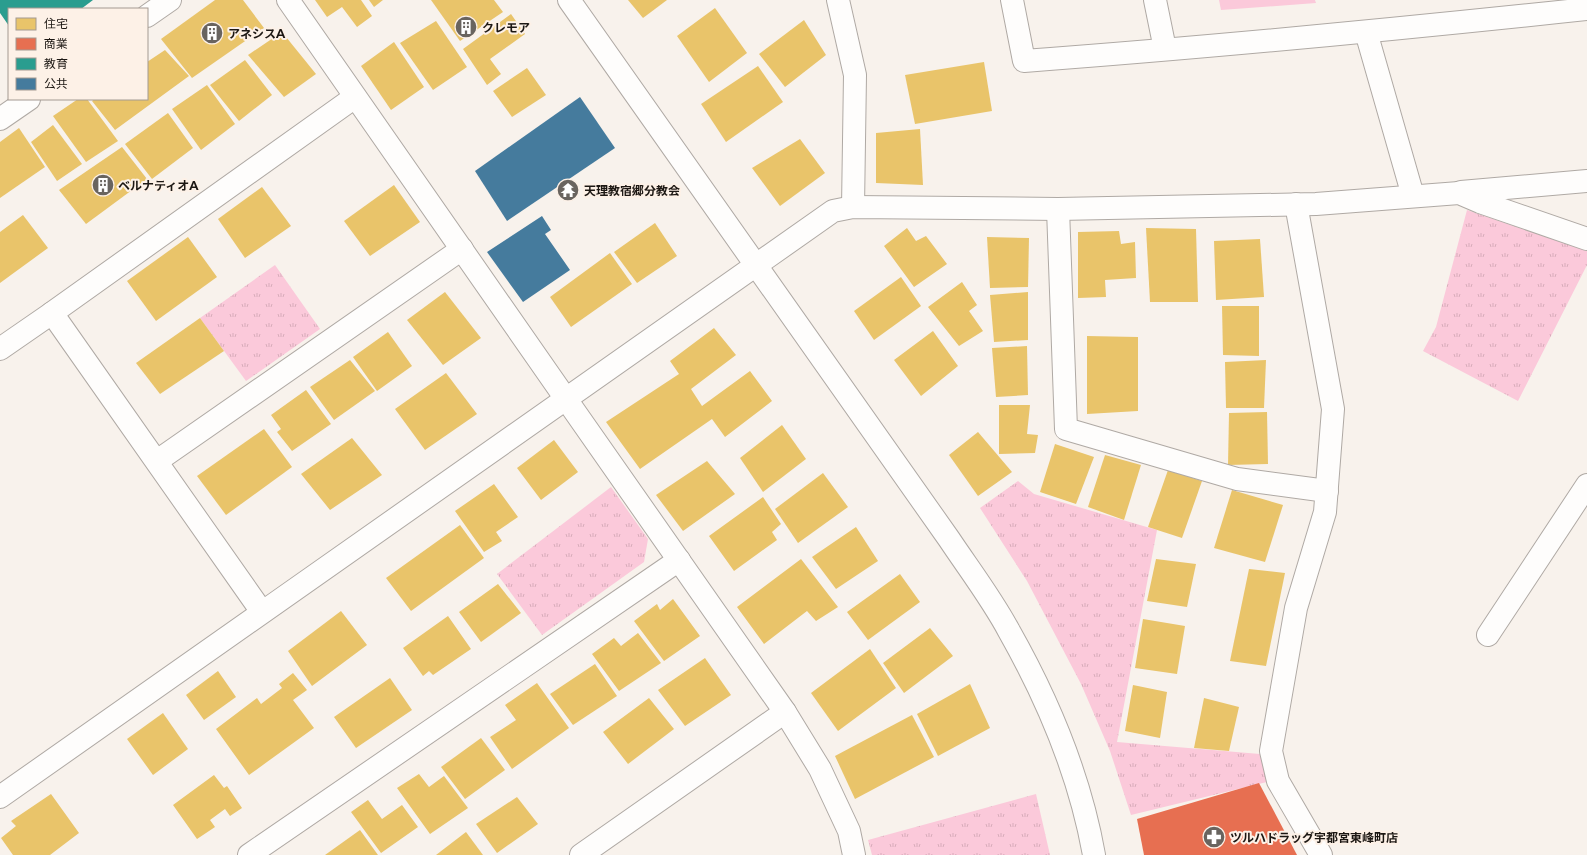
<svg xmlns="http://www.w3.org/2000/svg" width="1587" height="855" viewBox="0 0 1587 855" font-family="Montserrat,'Noto Sans JP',sans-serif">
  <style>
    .grass { fill: url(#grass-tufts) }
    .park { fill: #fbc9da }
    .homes { fill: #e9c46a }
    .shops { fill: #e76f51 }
    .schools { fill: #2a9d8f }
    .public { fill: #457b9d }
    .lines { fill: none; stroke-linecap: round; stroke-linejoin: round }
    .street-casing { stroke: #afa9a4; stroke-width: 24 }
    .secondary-casing { stroke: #afa9a4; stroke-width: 24 }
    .street { stroke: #fefdfc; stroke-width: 22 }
    .secondary { stroke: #fefdfc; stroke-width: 22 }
    .labels { text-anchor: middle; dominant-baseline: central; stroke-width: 4; stroke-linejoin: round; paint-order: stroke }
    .poi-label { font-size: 12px; font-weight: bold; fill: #1c1713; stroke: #fdf1e7; text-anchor: start }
  </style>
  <defs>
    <pattern id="grass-tufts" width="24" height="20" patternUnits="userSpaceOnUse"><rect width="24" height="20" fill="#fbc9da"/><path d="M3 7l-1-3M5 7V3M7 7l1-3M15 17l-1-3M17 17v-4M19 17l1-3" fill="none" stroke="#d7acba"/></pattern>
  </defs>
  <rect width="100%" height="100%" fill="#f8f2ec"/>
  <g class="grass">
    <path d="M1467 210 1587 251V265L1518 401 1423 351 1436 327Z"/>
    <path d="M275 265 320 329 246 381 200 318Z"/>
    <path d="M1018 481 1034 494 1157 530 1117 742 1260 754 1267 782 1131 815 1110 751 1081 684 1027 581 980 508Z"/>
    <path d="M611 487 648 539 644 562 542 635 497 574Z"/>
    <path d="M1036 794 1050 855H872L868 840Z"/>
  </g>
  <path class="park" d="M1219 0H1315L1316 3 1221 10Z"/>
  <g class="homes">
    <path d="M215 0H243L264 28 192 78 161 39Z"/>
    <path d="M315 0H361L372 16 357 27 342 7 327 17Z"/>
    <path d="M369 0H383L374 7Z"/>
    <path d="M431 0H494L503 12 460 41Z"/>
    <path d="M628 0H667L643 18Z"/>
    <path d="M715 8 747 53 709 82 677 36Z"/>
    <path d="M511 14 525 34 490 59 501 74 487 85 463 49Z"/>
    <path d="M804 20 826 55 785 87 759 54Z"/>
    <path d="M436 21 467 67 433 90 400 43Z"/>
    <path d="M282 32 316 74 284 97 248 55Z"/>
    <path d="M394 42 424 87 391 110 361 66Z"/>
    <path d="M165 50 189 76 115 130 92 101 95 99H147V62Z"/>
    <path d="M245 60 272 95 239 121 210 85Z"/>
    <path d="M984 62 992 111 915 124 905 75Z"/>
    <path d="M758 66 783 102 726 142 701 104Z"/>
    <path d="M527 68 546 95 512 117 493 91Z"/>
    <path d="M207 85 235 124 201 150 172 109Z"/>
    <path d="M78 99H87L118 141 86 162 53 116Z"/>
    <path d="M168 113 193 148 152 179 125 144Z"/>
    <path d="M53 125 82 164 57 181 31 142Z"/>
    <path d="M19 128 45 167 0 198V142Z"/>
    <path d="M920 129 923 185 876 183V133Z"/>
    <path d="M800 139 825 173 780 206 752 168Z"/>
    <path d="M122 147 147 179 86 224 59 190Z"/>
    <path d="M394 185 420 222 370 256 344 221Z"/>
    <path d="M262 187 291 226 245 258 218 219Z"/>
    <path d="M23 215 48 248 0 283V232Z"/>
    <path d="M655 223 677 256 637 283 614 252Z"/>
    <path d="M907 228 916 241 926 236 947 264 914 287 884 246Z"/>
    <path d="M1146 228 1196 229 1198 302H1150Z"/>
    <path d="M1119 231 1121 244 1135 242 1136 278 1105 280 1106 297 1078 298V232Z"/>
    <path d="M188 237 217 277 156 321 127 281Z"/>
    <path d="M987 237 1029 238 1028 287 990 288Z"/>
    <path d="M1260 239 1264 297 1216 300 1214 241Z"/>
    <path d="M610 253 632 284 571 327 550 297Z"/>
    <path d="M901 277 921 306 874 340 854 311Z"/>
    <path d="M962 282 977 305 969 311 983 331 959 346 928 307Z"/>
    <path d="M445 292 481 338 443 365 407 320Z"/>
    <path d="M1028 292V340L994 342 990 295Z"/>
    <path d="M1222 306H1259V356L1223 355Z"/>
    <path d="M200 318 224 351 160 394 136 363Z"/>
    <path d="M714 328 736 355 691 389 702 406 750 371 772 401 725 437 712 419 640 469 606 422 679 374 670 361Z"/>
    <path d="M933 331 958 366 921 396 894 360Z"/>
    <path d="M388 332 412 366 377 391 353 357Z"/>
    <path d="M1087 336 1138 337V411L1087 414Z"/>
    <path d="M1027 346 1028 395 996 397 992 348Z"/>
    <path d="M350 360 375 391 334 420 310 387Z"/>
    <path d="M1266 360 1264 408H1226L1225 362Z"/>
    <path d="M446 373 477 414 425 450 395 409Z"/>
    <path d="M306 390 331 424 292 451 277 432 281 429 271 415Z"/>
    <path d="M999 405H1030L1027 434 1038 435 1035 453 999 454Z"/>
    <path d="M1267 412 1268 464 1228 465 1229 413Z"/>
    <path d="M782 425 806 459 763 492 740 458Z"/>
    <path d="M264 429 292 467 226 515 197 476Z"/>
    <path d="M978 432 1012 472 978 496 949 455Z"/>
    <path d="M352 438 382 475 330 510 301 474Z"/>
    <path d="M554 440 578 472 541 500 517 468Z"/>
    <path d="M1055 444 1094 457 1076 504 1040 492Z"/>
    <path d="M1105 455 1141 465 1124 520 1088 507Z"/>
    <path d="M707 461 735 494 683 531 656 495Z"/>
    <path d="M1168 470 1202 481 1182 538 1148 527Z"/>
    <path d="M823 473 848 507 798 543 775 509Z"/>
    <path d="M494 484 518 517 496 532 502 541 484 552 455 511Z"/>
    <path d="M1232 490 1283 505 1265 562 1214 548Z"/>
    <path d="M763 497 781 524 772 532 777 540 734 571 709 536Z"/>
    <path d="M460 525 484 558 411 611 386 578Z"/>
    <path d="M856 527 878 561 836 589 812 557Z"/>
    <path d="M801 559 838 607 816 621 807 611 764 644 737 607Z"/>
    <path d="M1156 559 1196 564 1187 607 1147 601Z"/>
    <path d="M1249 569 1285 573 1266 666 1230 661Z"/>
    <path d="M900 574 920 602 868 640 847 612Z"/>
    <path d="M498 584 521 613 481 642 459 612Z"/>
    <path d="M673 599 700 636 664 661 634 621 657 604 660 610Z"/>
    <path d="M341 611 367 645 312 686 288 651Z"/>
    <path d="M448 616 471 649 433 675 429 671 423 676 403 648Z"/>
    <path d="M1143 619 1185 626 1177 674 1135 668Z"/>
    <path d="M930 628 953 656 904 693 883 663Z"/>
    <path d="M638 633 661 663 619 691 592 654 614 638 621 646Z"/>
    <path d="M870 649 896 688 838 731 811 693Z"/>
    <path d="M705 658 731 695 685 726 658 690Z"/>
    <path d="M595 664 617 696 573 725 550 694Z"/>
    <path d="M218 671 236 697 204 720 186 695Z"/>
    <path d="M293 673 307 690 293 700 314 728 249 775 216 729 257 698 261 704 282 688 279 684Z"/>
    <path d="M390 678 412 710 356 748 334 717Z"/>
    <path d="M537 683 569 728 512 769 490 737 516 720 505 705Z"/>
    <path d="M970 684 990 728 938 756 917 714Z"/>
    <path d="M1133 685 1167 692 1160 738 1125 731Z"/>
    <path d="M649 698 674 729 628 764 603 732Z"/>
    <path d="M1204 698 1239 707 1229 751 1194 748Z"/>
    <path d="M163 713 188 749 153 775 127 739Z"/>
    <path d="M912 715 934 757 855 799 835 756Z"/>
    <path d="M481 738 505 770 465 799 441 767Z"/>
    <path d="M419 774 429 787 444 776 468 808 430 834 397 788Z"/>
    <path d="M214 775 224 788 227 786 242 808 230 816 225 809 210 820 215 827 197 839 173 805Z"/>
    <path d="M51 794 79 833 50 855H13L1 838 16 826 11 821Z"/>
    <path d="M517 797 538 824 497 853 476 824Z"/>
    <path d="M368 800 382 819 402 805 418 827 381 853 351 812Z"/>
    <path d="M360 830 378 855H325Z"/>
    <path d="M466 832 483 855H436Z"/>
  </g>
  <path class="shops" d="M1259 783 1297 855H1144L1137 819Z"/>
  <path class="schools" d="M0 0H93L81 9H9V26L0 13Z"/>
  <g class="public">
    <path d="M580 97 615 148 507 221 475 171Z"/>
    <path d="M542 216 551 230 545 234 570 270 523 302 487 252Z"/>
  </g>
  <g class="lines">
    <g class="street-casing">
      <g id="street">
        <path d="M288 0 566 399 785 712 820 769 849 831 854 855"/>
        <path d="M838 0 855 75 853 207"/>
        <path d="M1012 0 1024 61C1212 47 1399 29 1587 9"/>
        <path d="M1155 0 1165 49"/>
        <path d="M147 16 170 0"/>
        <path d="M1366 32 1413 196"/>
        <path d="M0 119 29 99"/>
        <path d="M1461 192 1587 181"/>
        <path d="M1296 204 1333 409 1325 512 1296 608 1271 751 1278 781 1321 855"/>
        <path d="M1058 209 1066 429 1237 479 1327 491"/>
        <path d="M0 349 52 313"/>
        <path d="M157 461 462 249"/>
        <path d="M262 612 52 313 355 97"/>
        <path d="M1488 635 1587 485"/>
        <path d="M0 797 833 211 853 207 1058 209 1316 204 1459 193 1480 202 1587 239"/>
        <path d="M249 855 679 560"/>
        <path d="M581 855 785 712"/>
      </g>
    </g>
    <g class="secondary-casing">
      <path id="secondary" d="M569 0 949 539C969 569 992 599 1009 631 1048 700 1080 776 1094 855"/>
    </g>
    <use href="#street" class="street"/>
    <use href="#secondary" class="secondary"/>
  </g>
  <defs>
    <g id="building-disc" transform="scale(1.15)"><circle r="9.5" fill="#69645f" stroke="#fdf1e7"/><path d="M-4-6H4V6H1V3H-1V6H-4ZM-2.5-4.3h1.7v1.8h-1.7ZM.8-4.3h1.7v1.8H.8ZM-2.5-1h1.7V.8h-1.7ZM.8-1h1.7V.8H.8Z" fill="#fff"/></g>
    <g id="temple-disc" transform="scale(1.15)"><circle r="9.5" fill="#69645f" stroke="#fdf1e7"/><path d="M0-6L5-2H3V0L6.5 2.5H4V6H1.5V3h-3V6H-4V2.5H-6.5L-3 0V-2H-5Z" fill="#fff"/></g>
    <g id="pharmacy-disc" transform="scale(1.15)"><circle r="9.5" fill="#69645f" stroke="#fdf1e7"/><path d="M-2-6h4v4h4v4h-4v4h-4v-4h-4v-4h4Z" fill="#fff"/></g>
  </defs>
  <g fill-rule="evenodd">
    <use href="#building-disc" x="466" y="27"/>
    <use href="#building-disc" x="212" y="33"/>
    <use href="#building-disc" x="103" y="185"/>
    <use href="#temple-disc" x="568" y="190"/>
    <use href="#pharmacy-disc" x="1214" y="837"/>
  </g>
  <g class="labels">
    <g class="poi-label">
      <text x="482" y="27">クレモア</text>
      <text x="228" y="33">アネシスA</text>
      <text x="118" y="185">ベルナティオA</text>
      <text x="584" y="190">天理教宿郷分教会</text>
      <text x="1230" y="837">ツルハドラッグ宇都宮東峰町店</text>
    </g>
  </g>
  <rect x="8" y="8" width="140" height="92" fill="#fdf1e7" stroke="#a39a92"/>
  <rect x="16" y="18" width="20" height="12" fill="#e9c46a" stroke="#a39a92"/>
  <text x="44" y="28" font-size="12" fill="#1c1713">住宅</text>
  <rect x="16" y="38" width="20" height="12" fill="#e76f51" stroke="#a39a92"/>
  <text x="44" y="48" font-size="12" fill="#1c1713">商業</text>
  <rect x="16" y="58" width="20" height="12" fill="#2a9d8f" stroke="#a39a92"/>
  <text x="44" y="68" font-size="12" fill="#1c1713">教育</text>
  <rect x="16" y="78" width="20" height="12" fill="#457b9d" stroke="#a39a92"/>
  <text x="44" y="88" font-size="12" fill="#1c1713">公共</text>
</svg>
